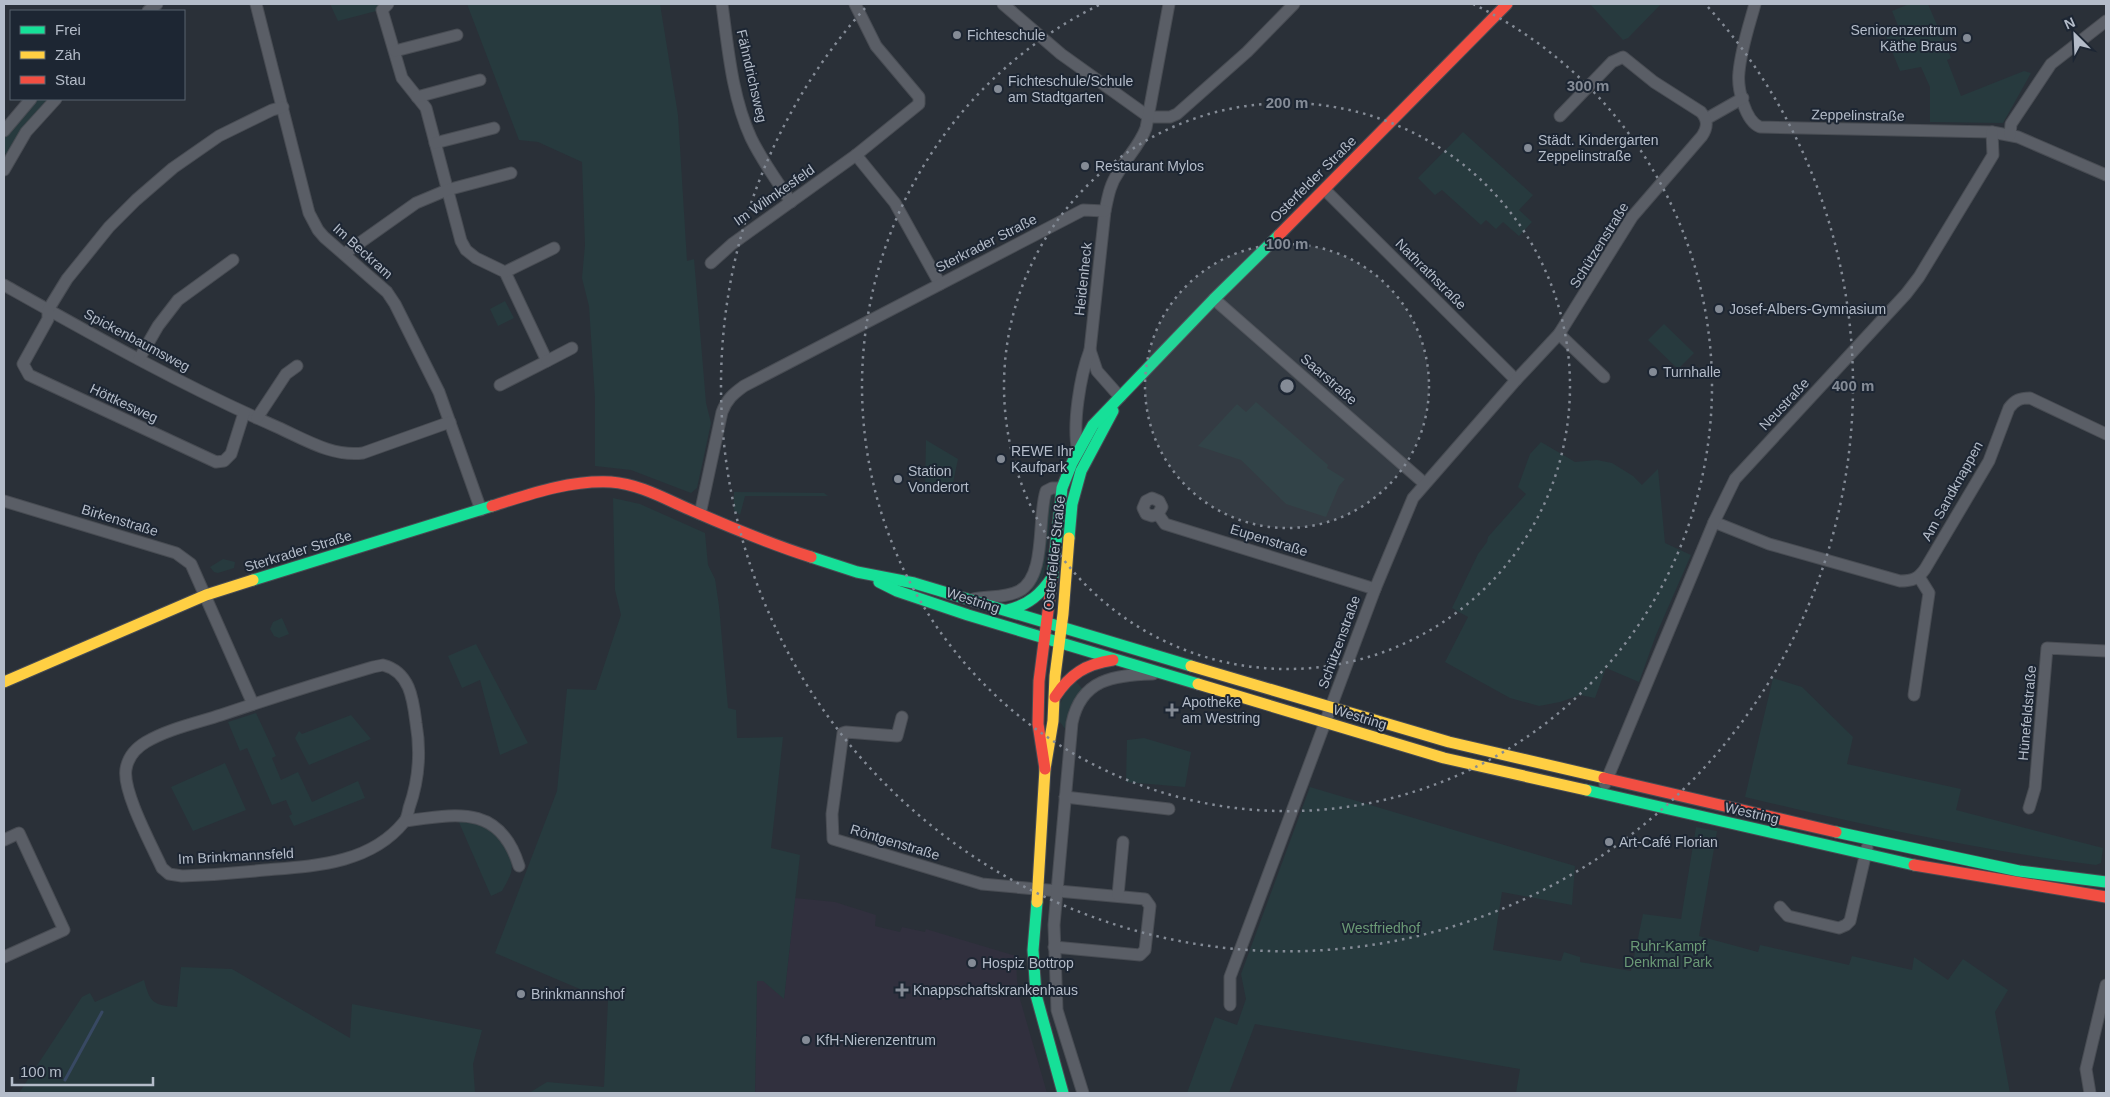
<svg xmlns="http://www.w3.org/2000/svg" width="2110" height="1097" viewBox="0 0 2110 1097" font-family="Arial,sans-serif">
  <style>
    .medical { fill: #31303e }
    .green { fill: #273a3e }
    .lines { fill: none; stroke-linecap: round; stroke-linejoin: round }
    .stream { stroke: #384963; stroke-width: 3 }
    .street-casing { stroke: #484c53; stroke-width: 13 }
    .fast-casing { stroke: #484c53; stroke-width: 13 }
    .slow-casing { stroke: #484c53; stroke-width: 13 }
    .jam-casing { stroke: #484c53; stroke-width: 13 }
    .street { stroke: #5a5e66; stroke-width: 11 }
    .fast { stroke: #16e098; stroke-width: 11 }
    .slow { stroke: #ffcf43; stroke-width: 11 }
    .jam { stroke: #f24e42; stroke-width: 11 }
    .ring { fill: none; stroke: #848b96; stroke-width: 2.5; stroke-dasharray: 2.5 5 }
    .poi-dot { fill: #848b96; stroke: #1d2633; stroke-width: 2 }
    .labels { text-anchor: middle; dominant-baseline: central; stroke-width: 4; stroke-linejoin: round; paint-order: stroke }
    .poi-label { font-size: 14px; fill: #b4bcc9; stroke: #1d2633; text-anchor: start }
    .street-label { font-size: 14px; fill: #b4bcc9; stroke: #1d2633 }
    .park-label { font-size: 14px; fill: #6b9a76; stroke: #1d2633 }
    .centre { fill: #848b96; stroke: #1d2633; stroke-width: 2.5 }
    .ring-label { font-size: 15px; text-anchor: middle; font-weight: bold; fill: #848b96; stroke: #1d2633; stroke-width: 4; stroke-linejoin: round; paint-order: stroke }
  </style>
  <rect width="100%" height="100%" fill="#2a3038"/>
  <path class="medical" d="M795 898 835 902 876 915 875 926 900 932 902 927 925 932 926 929 1016 956 1017 980 1020 999 1047 1093H755L757 981 763 980 784 998Z"/>
  <g class="green">
    <path d="M330 4H378L380 10 338 21Z"/>
    <path d="M467 4H660L678 115 687 261 694 259 706 403 711 423 697 488 691 493 631 470 595 466V398L589 306 582 278 585 245 582 162 538 142 519 140Z"/>
    <path d="M1590 4H1661L1628 38 1623 40Z"/>
    <path d="M1909 4H1928L1951 58 1947 60 1961 96 2024 71 2031 73 2003 123 1930 122V87L1921 67 1900 71 1885 34 1899 28 1892 11Z"/>
    <path d="M38 99H50L9 152 4 154V138Z"/>
    <path d="M1463 132 1533 195 1519 210 1532 222 1519 236 1503 222 1496 229 1486 220 1481 225 1442 190 1435 195 1418 178Z"/>
    <path d="M505 301 514 318 498 326 490 309Z"/>
    <path d="M1664 324 1694 353 1678 369 1648 340Z"/>
    <path d="M1256 402 1328 465 1327 468 1345 479 1339 486 1326 517 1286 504 1241 460 1198 446 1237 404 1246 412Z"/>
    <path d="M926 440 958 459 953 483 925 492Z"/>
    <path d="M1541 442 1575 462 1597 460 1612 463 1633 476 1642 485 1658 469 1665 543 1691 555 1656 635 1639 682 1606 668 1595 698 1580 695 1560 702 1539 706 1510 698 1445 662 1468 617 1452 608 1478 554 1487 542 1488 537 1526 494 1518 487 1530 454Z"/>
    <path d="M734 492 824 493 828 496H745L740 515 734 510Z"/>
    <path d="M1054 493 1051 508 1044 572 1042 580 1035 594 1030 586 1046 496Z"/>
    <path d="M613 498 640 504 705 533 708 565 715 579 719 606 728 708 736 710 737 738 783 737 771 848 800 855 784 999 763 981H757L755 1093H529L547 1082 604 1087 608 1001 495 953 557 791 567 689 596 690 621 615 615 590Z"/>
    <path d="M223 559 235 562 234 568 218 573 214 572 210 567Z"/>
    <path d="M282 618 289 634 279 638 274 636 270 629 273 622Z"/>
    <path d="M476 644 528 743 500 755 480 680 462 688 448 656Z"/>
    <path d="M1073 678 1084 691 1079 699 1074 702 1068 715 1066 730 1057 718 1058 708Z"/>
    <path d="M1773 678 1802 687 1853 737 1847 764 1961 789 1956 810 2103 848 2101 863 2096 865C1978 850 1862 825 1745 797Z"/>
    <path d="M256 713 276 756 272 758 281 780 298 772 312 802 358 781 365 798 294 826 289 816 292 814 286 800 272 805 247 748 240 751 228 722Z"/>
    <path d="M351 715 371 739 309 765 295 738 299 731 302 734Z"/>
    <path d="M1144 738 1191 752 1185 787 1126 782 1127 740Z"/>
    <path d="M225 763 246 810 193 831 171 787Z"/>
    <path d="M1310 787 1575 866 1572 905 1502 892 1493 950 1561 961 1564 952 1580 957V962L1631 971 1643 914 1681 919 1696 827 1717 831 1699 936 1758 952 1760 945 1849 965 1852 956 1912 970 1914 957 1948 980 1963 959 2008 990 1995 1012 2010 1093H1516L1520 1069 1255 1024 1229 1093H1187L1215 1017 1237 1025 1246 999 1241 974Z"/>
    <path d="M458 820C464 821 471 822 477 824 496 830 516 852 511 873 509 879 505 885 502 891L491 896Z"/>
    <path d="M181 967 232 969 350 1038 352 1004 482 1030 473 1064 475 1093H19L82 997 90 993 95 1002 144 980C150 1003 153 1005 177 1007Z"/>
  </g>
  <g class="lines">
    <path class="stream" d="M65 1080 102 1012"/>
    <g class="street-casing">
      <g id="street">
        <path d="M256 4 309 213 318 230 324 237 387 292 395 304 439 392 481 510"/>
        <path d="M388 4 382 10 402 78 426 108 461 241 466 250 476 258 505 272 547 361 500 385"/>
        <path d="M722 4C728 48 732 97 751 138 762 161 777 181 791 202"/>
        <path d="M1003 4 1061 54 1149 117"/>
        <path d="M1755 4C1749 26 1741 49 1739 72 1737 88 1745 121 1760 127L1992 132 2018 137 2106 175"/>
        <path d="M148 11 157 4"/>
        <path d="M395 51 457 35"/>
        <path d="M417 97 480 80"/>
        <path d="M1149 117H1170L1177 114 1247 52 1294 4"/>
        <path d="M1706 119 1743 98"/>
        <path d="M4 131 31 99"/>
        <path d="M2010 135 2011 124 2051 64 2106 21"/>
        <path d="M435 143 494 128"/>
        <path d="M856 155 895 203 940 284"/>
        <path d="M4 170 26 132 56 99"/>
        <path d="M1325 190 1516 380"/>
        <path d="M344 254 416 203 447 190 511 173"/>
        <path d="M711 263 732 244 856 155 919 104V97L876 46 855 4"/>
        <path d="M505 272 554 248"/>
        <path d="M4 285C93 335 183 386 277 427 304 439 332 457 363 453L450 422"/>
        <path d="M1214 299 1424 483"/>
        <path d="M1559 334 1604 377"/>
        <path d="M1090 350 1097 371 1120 397"/>
        <path d="M139 359 158 326 178 300 233 260"/>
        <path d="M547 361 572 348"/>
        <path d="M244 413 231 454 224 461 216 462 29 375 23 364 48 319V310L67 279 109 227 136 200 173 168 219 136 272 110 283 107"/>
        <path d="M257 418 286 374 297 366"/>
        <path d="M1078 452C1072 425 1080 376 1090 350L1105 211C1108 197 1110 184 1118 173 1127 157 1140 145 1146 128L1169 4"/>
        <path d="M4 501 176 553 191 564 253 704"/>
        <path d="M700 514 722 412C727 399 733 394 744 386L1083 210 1105 211"/>
        <path d="M1158 514 1152 516 1146 514 1143 508 1146 501 1152 498 1159 501 1162 507 1158 514 1165 524 1375 589"/>
        <path d="M1714 522 1769 544 1900 581C1912 581 1918 579 1925 569L1989 461 2009 408C2015 400 2020 398 2030 398L2106 434"/>
        <path d="M973 599C987 596 1006 598 1019 591 1047 576 1037 518 1046 491L1052 488H1062"/>
        <path d="M383 665C410 672 413 699 416 723 421 752 419 780 409 808 408 813 407 819 404 822 370 864 314 866 265 870 237 873 209 875 182 876L169 874 162 868C152 846 122 791 126 769 128 757 136 748 146 742 168 729 196 723 221 715 271 698 322 682 373 667Z"/>
        <path d="M1914 695 1929 593 1919 577"/>
        <path d="M902 717 897 736 846 732 843 733 832 814 833 839 982 884 1145 899 1150 906 1145 950 1140 955 1054 947"/>
        <path d="M1605 784 1714 522 1735 479 1906 294 1919 277 1993 155 1992 132"/>
        <path d="M1065 797 1169 809"/>
        <path d="M2029 808 2035 788 2047 648 2106 651"/>
        <path d="M405 821C457 814 500 804 519 866"/>
        <path d="M4 840 19 833 64 930 4 957"/>
        <path d="M1118 895 1123 842"/>
        <path d="M1780 907 1788 916 1839 928 1846 925 1850 921 1867 848"/>
        <path d="M1230 1005V977L1375 589 1413 498 1516 380 1559 334 1632 217 1702 136C1708 127 1708 120 1701 112L1654 82 1623 57 1612 62 1560 116"/>
        <path d="M1083 1093 1057 1010 1054 925 1072 723C1081 679 1114 675 1153 674"/>
        <path d="M2090 1093 2086 1069 2106 985"/>
      </g>
    </g>
    <g class="fast-casing">
      <g id="fast">
        <path d="M1069 538 1072 504 1081 471 1113 411"/>
        <path d="M811 557 857 572 914 583 1191 666"/>
        <path d="M253 580 492 506"/>
        <path d="M1052 580 1062 488 1072 463 1093 425 1214 299 1279 235"/>
        <path d="M879 582 897 591 968 615 1198 684"/>
        <path d="M1007 610C1029 605 1041 594 1053 576"/>
        <path d="M1586 790 1914 865"/>
        <path d="M1836 832 2019 871 2106 882"/>
        <path d="M1037 902 1033 950 1036 995 1063 1093"/>
      </g>
    </g>
    <g class="slow-casing">
      <g id="slow">
        <path d="M1191 666 1449 742 1604 778"/>
        <path d="M4 682 206 595 253 580"/>
        <path d="M1198 684 1444 758 1586 790"/>
        <path d="M1037 902 1045 769 1053 721 1055 676 1063 614 1069 538"/>
      </g>
    </g>
    <g class="jam-casing">
      <g id="jam">
        <path d="M1279 235 1507 4"/>
        <path d="M492 506C530 494 569 480 611 482 640 484 667 500 693 511 732 528 770 544 811 557"/>
        <path d="M1055 697C1070 674 1086 664 1113 660"/>
        <path d="M1045 769 1038 724 1039 681 1052 580"/>
        <path d="M1604 778 1836 832"/>
        <path d="M1914 865 2106 897"/>
      </g>
    </g>
    <use href="#street" class="street"/>
    <use href="#fast" class="fast"/>
    <use href="#slow" class="slow"/>
    <use href="#jam" class="jam"/>
  </g>
  <circle cx="1287" cy="386" r="142" fill="#848b96" fill-opacity=".12"/>
  <g class="ring">
    <circle cx="1287" cy="386" r="142"/>
    <circle cx="1287" cy="386" r="283"/>
    <path d="M1473 4A425 425 0 1 1 1101 4"/>
    <path d="M1708 7A566 566 0 1 1 866 7"/>
  </g>
  <g class="poi-dot">
    <circle cx="957" cy="35" r="5"/>
    <circle cx="1967" cy="38" r="5"/>
    <circle cx="998" cy="89" r="5"/>
    <circle cx="1528" cy="148" r="5"/>
    <circle cx="1085" cy="166" r="5"/>
    <circle cx="1719" cy="309" r="5"/>
    <circle cx="1653" cy="372" r="5"/>
    <circle cx="1001" cy="459" r="5"/>
    <circle cx="898" cy="479" r="5"/>
    <path d="M1169.5 702.5h5v5h5v5h-5v5h-5v-5h-5v-5h5z"/>
    <circle cx="1609" cy="842" r="5"/>
    <circle cx="972" cy="963" r="5"/>
    <path d="M899.5 982.5h5v5h5v5h-5v5h-5v-5h-5v-5h5z"/>
    <circle cx="521" cy="994" r="5"/>
    <circle cx="806" cy="1040" r="5"/>
  </g>
  <g class="labels">
    <g class="poi-label">
      <text x="1957" y="30" text-anchor="end">Seniorenzentrum<tspan x="1957" dy="16">Käthe Braus</tspan></text>
      <text x="967" y="35">Fichteschule</text>
      <text x="1008" y="81">Fichteschule/Schule<tspan x="1008" dy="16">am Stadtgarten</tspan></text>
      <text x="1538" y="140">Städt. Kindergarten<tspan x="1538" dy="16">Zeppelinstraße</tspan></text>
      <text x="1095" y="166">Restaurant Mylos</text>
      <text x="1729" y="309">Josef-Albers-Gymnasium</text>
      <text x="1663" y="372">Turnhalle</text>
      <text x="1011" y="451">REWE Ihr<tspan x="1011" dy="16">Kaufpark</tspan></text>
      <text x="908" y="471">Station<tspan x="908" dy="16">Vonderort</tspan></text>
      <text x="1182" y="702">Apotheke<tspan x="1182" dy="16">am Westring</tspan></text>
      <text x="1619" y="842">Art-Café Florian</text>
      <text x="982" y="963">Hospiz Bottrop</text>
      <text x="913" y="990">Knappschaftskrankenhaus</text>
      <text x="531" y="994">Brinkmannshof</text>
      <text x="816" y="1040">KfH-Nierenzentrum</text>
    </g>
    <g class="street-label">
      <text transform="translate(752 76) rotate(77)">Fähndrichsweg</text>
      <text transform="translate(1858 115) rotate(1)">Zeppelinstraße</text>
      <text transform="translate(1313 179) rotate(-45)">Osterfelder Straße</text>
      <text transform="translate(774 195) rotate(-35)">Im Wilmkesfeld</text>
      <text transform="translate(986 243) rotate(-27)">Sterkrader Straße</text>
      <text transform="translate(1599 245) rotate(-58)">Schützenstraße</text>
      <text transform="translate(363 251) rotate(42)">Im Beckram</text>
      <text transform="translate(1431 274) rotate(45)">Nathrathstraße</text>
      <text transform="translate(1083 279) rotate(-84)">Heidenheck</text>
      <text transform="translate(137 340) rotate(28)">Spickenbaumsweg</text>
      <text transform="translate(1329 379) rotate(41)">Saarstraße</text>
      <text transform="translate(124 403) rotate(25)">Höttkesweg</text>
      <text transform="translate(1784 404) rotate(-47)">Neustraße</text>
      <text transform="translate(1952 491) rotate(-61)">Am Sandknappen</text>
      <text transform="translate(120 520) rotate(17)">Birkenstraße</text>
      <text transform="translate(1269 540) rotate(17)">Eupenstraße</text>
      <text transform="translate(298 551) rotate(-17)">Sterkrader Straße</text>
      <text transform="translate(1054 553) rotate(-84)">Osterfelder Straße</text>
      <text transform="translate(973 600) rotate(18)">Westring</text>
      <text transform="translate(1339 642) rotate(-70)">Schützenstraße</text>
      <text transform="translate(2027 713) rotate(-85)">Hünefeldstraße</text>
      <text transform="translate(1360 717) rotate(17)">Westring</text>
      <text transform="translate(1752 813) rotate(13)">Westring</text>
      <text transform="translate(895 842) rotate(17)">Röntgenstraße</text>
      <text transform="translate(236 856) rotate(-3)">Im Brinkmannsfeld</text>
    </g>
    <g class="park-label">
      <text x="1381" y="928">Westfriedhof</text>
      <text x="1668" y="946">Ruhr-Kampf<tspan x="1668" dy="16">Denkmal Park</tspan></text>
    </g>
  </g>
  <circle cx="1287" cy="386" r="8" class="centre"/>
  <g class="ring-label">
    <text x="1588" y="91">300 m</text>
    <text x="1287" y="108">200 m</text>
    <text x="1287" y="249">100 m</text>
    <text x="1853" y="391">400 m</text>
  </g>
  <rect width="2110" height="1097" fill="none" stroke="#b4bcc9" stroke-width="10"/>
  <rect x="10" y="10" width="175" height="90" fill="#1d2633" stroke="#59626f"/>
  <rect x="20" y="26" width="25" height="8" fill="#16e098" stroke="#59626f"/>
  <text x="55" y="35" font-size="15" fill="#b4bcc9">Frei</text>
  <rect x="20" y="51" width="25" height="8" fill="#ffcf43" stroke="#59626f"/>
  <text x="55" y="60" font-size="15" fill="#b4bcc9">Zäh</text>
  <rect x="20" y="76" width="25" height="8" fill="#f24e42" stroke="#59626f"/>
  <text x="55" y="85" font-size="15" fill="#b4bcc9">Stau</text>
  <g transform="translate(2075 35) rotate(336)" stroke="#1d2633" stroke-width="4" paint-order="stroke">
  <path d="M0-4L9 19L0 12L-9 19Z" fill="#b4bcc9"/>
  <text y="-8" font-size="14" font-weight="bold" text-anchor="middle" fill="#b4bcc9">N</text>
  </g>
  <path d="M12 1077v8h141v-8" fill="none" stroke="#b4bcc9" stroke-width="2.5"/>
  <text x="20" y="1077" font-size="15" fill="#b4bcc9" stroke="#1d2633" stroke-width="4" paint-order="stroke">100 m</text>
</svg>
